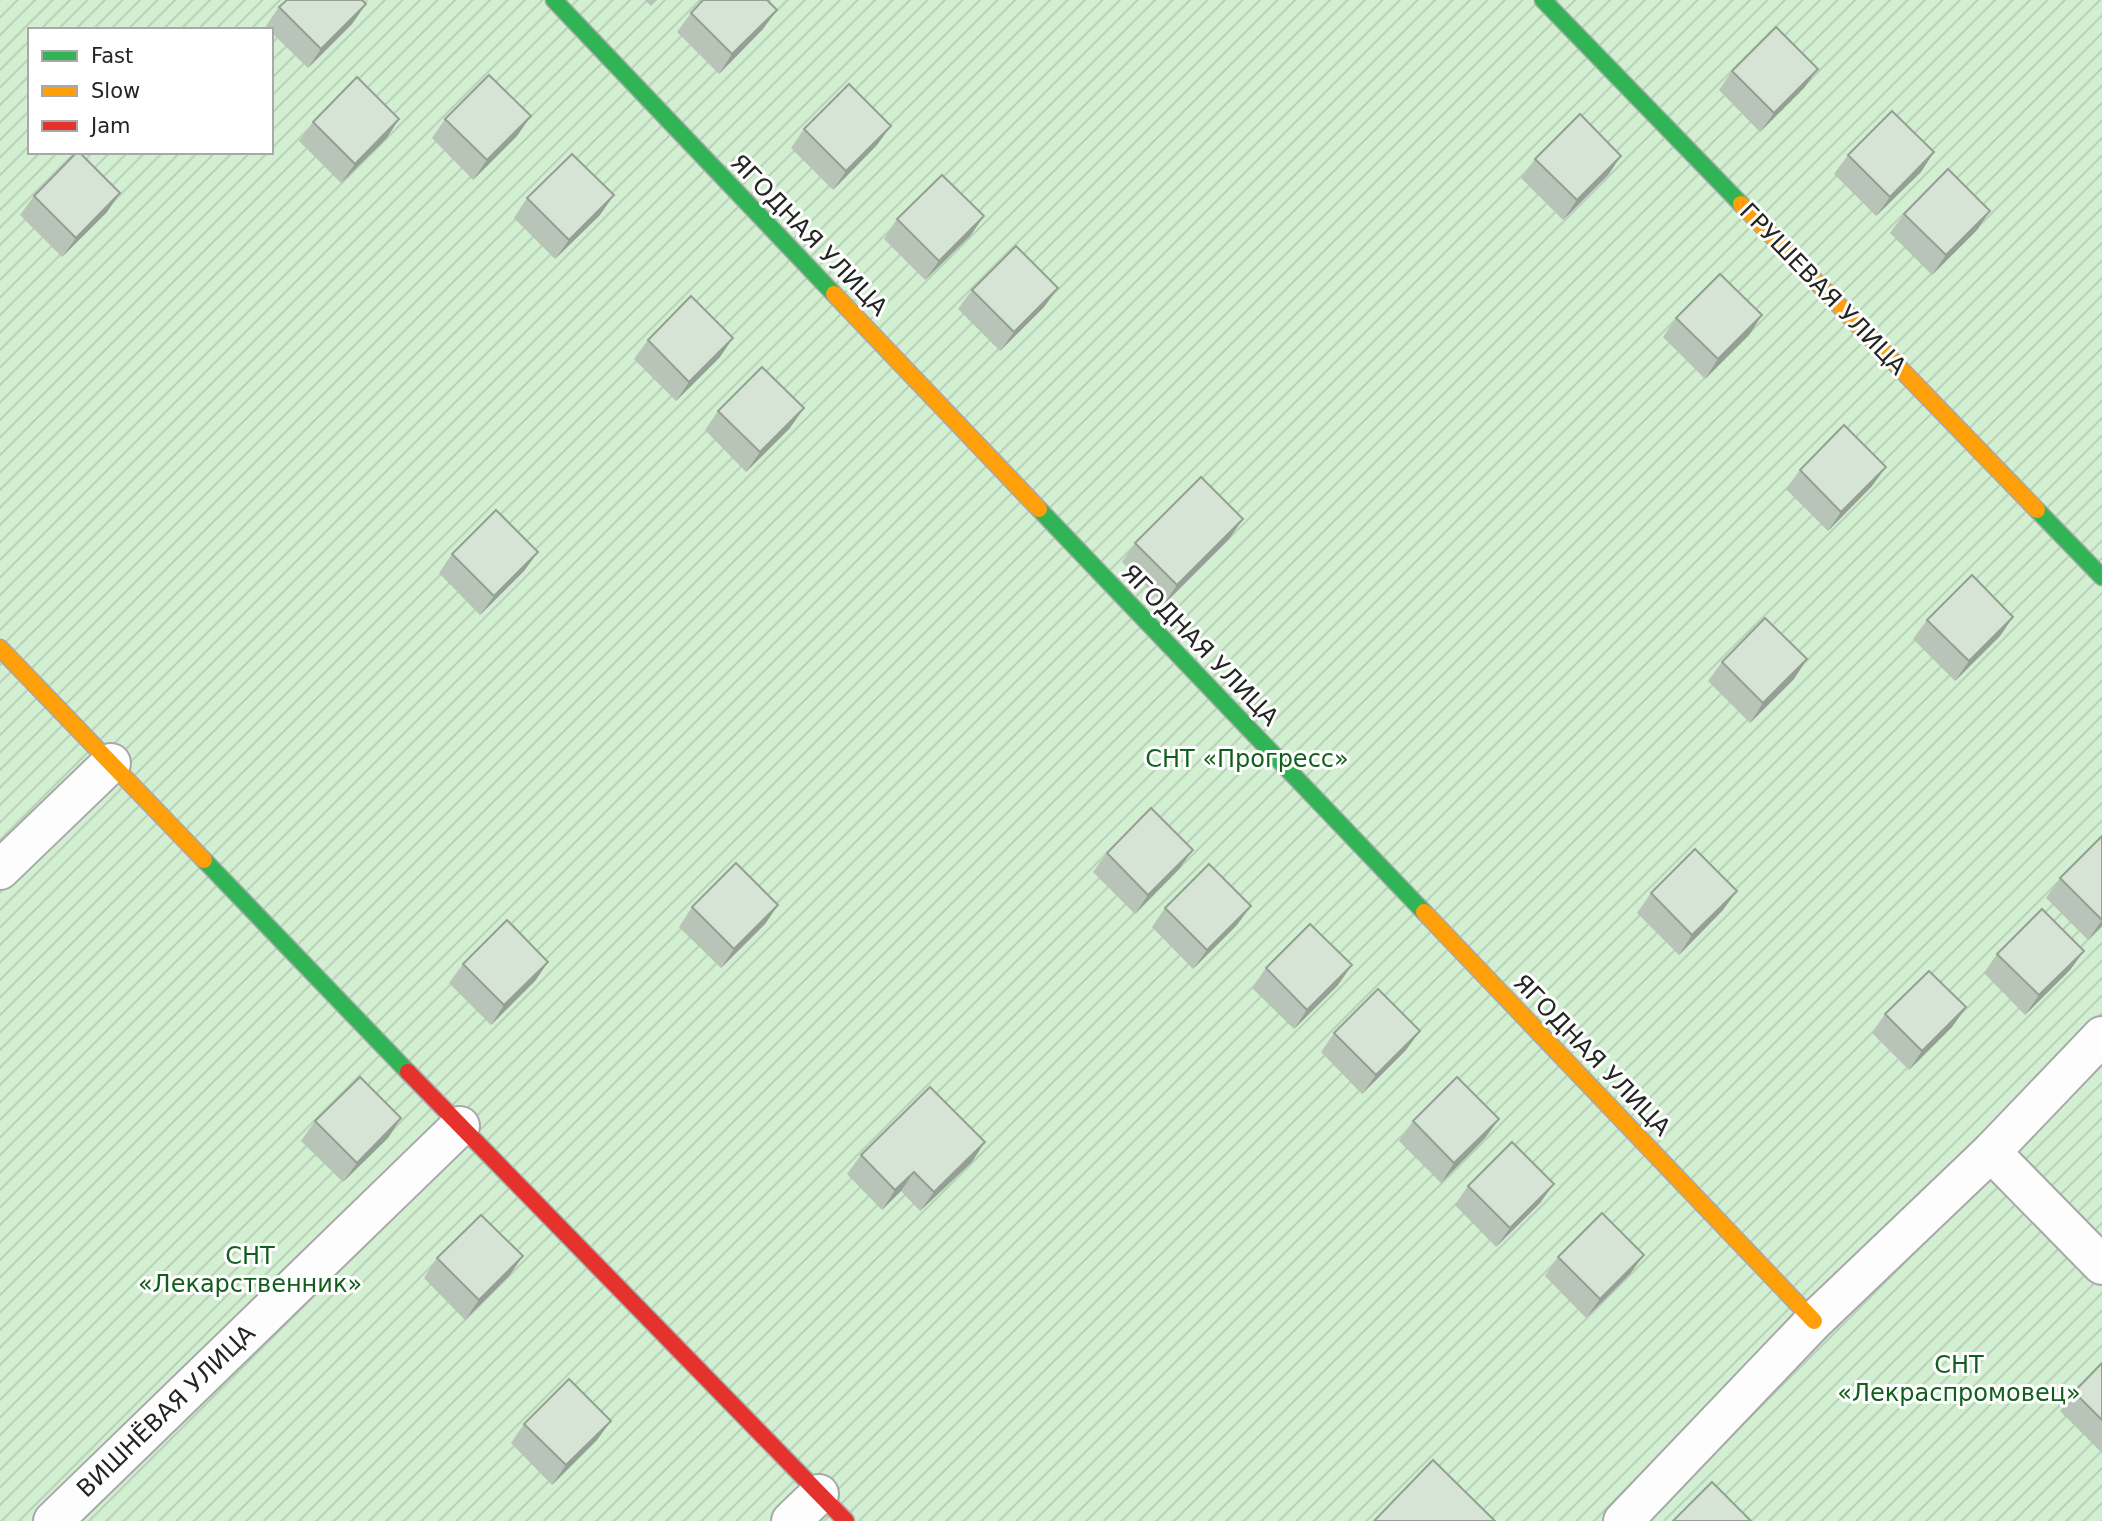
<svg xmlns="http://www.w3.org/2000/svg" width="2102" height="1521" viewBox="0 0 2102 1521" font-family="'DejaVu Sans',sans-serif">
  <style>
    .garden { fill: url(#garden-furrows); fill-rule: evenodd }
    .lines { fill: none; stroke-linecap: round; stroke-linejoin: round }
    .street-casing { stroke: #a7a9a7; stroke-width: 42 }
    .fast-casing { stroke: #a7a9a7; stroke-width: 19 }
    .slow-casing { stroke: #a7a9a7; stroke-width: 19 }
    .jam-casing { stroke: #a7a9a7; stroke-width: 19 }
    .street { stroke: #fdfdfd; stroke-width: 38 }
    .fast { stroke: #30b455; stroke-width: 16 }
    .slow { stroke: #ff9f0a; stroke-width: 16 }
    .jam { stroke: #e5322d; stroke-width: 16 }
    .wall { fill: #b7c4b7 }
    .shaded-wall { fill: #95a095 }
    .building { fill: #d5e4d5; stroke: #95a095; stroke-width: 2 }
    .labels { text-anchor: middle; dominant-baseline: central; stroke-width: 6; stroke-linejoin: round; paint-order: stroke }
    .street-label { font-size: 24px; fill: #232623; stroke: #fff }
    .park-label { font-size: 24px; fill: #125e1d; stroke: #fff }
  </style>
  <defs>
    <pattern id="garden-furrows" width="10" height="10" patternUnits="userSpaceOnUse" patternTransform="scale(1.75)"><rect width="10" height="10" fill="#d2efd2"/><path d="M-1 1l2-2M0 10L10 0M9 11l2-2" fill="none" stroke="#b4cdb4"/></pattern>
  </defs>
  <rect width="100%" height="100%" fill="#eff3ef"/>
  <path class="garden" d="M0 0H2102V1521H0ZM30 30H271V152H30Z"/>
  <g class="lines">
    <g class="street-casing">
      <g id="street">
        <path d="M0 870 111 763"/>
        <path d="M1991 1152 2102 1265"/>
        <path d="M53 1521 460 1126"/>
        <path d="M791 1521 819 1494"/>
        <path d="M1623 1521 1814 1321 1991 1152 2102 1036"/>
      </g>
    </g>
    <g class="fast-casing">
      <g id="fast">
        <path d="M554 0 834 294"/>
        <path d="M1543 0 1741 204"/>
        <path d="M1039 509 1424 912"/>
        <path d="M2037 510 2102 577"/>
        <path d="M204 860 408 1072"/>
      </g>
    </g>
    <g class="slow-casing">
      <g id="slow">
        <path d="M1741 204 2037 510"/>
        <path d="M834 294 1039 509"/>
        <path d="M0 648 204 860"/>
        <path d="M1424 912 1814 1321"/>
      </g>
    </g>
    <g class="jam-casing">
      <path id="jam" d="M408 1072 846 1521"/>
    </g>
    <use href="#street" class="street"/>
    <use href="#fast" class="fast"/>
    <use href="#slow" class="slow"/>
    <use href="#jam" class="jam"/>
  </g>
  <g class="wall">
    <path d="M645 0H657L651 6Z"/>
    <path d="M366 4 352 24 308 68 271 32V30H269L266 26 279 7Z"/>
    <path d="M691 13 763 29 719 74 677 32Z"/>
    <path d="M1732 71 1804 88 1760 132 1719 90Z"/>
    <path d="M399 119 386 139 341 183 299 141 313 122Z"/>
    <path d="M445 119 517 136 473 180 432 138Z"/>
    <path d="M804 129 877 145 833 190 791 148Z"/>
    <path d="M1848 155 1921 172 1876 216 1834 174Z"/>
    <path d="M1621 156 1608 175 1563 220 1521 178 1535 159Z"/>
    <path d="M34 196 107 212 62 257 20 215Z"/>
    <path d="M527 198 600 215 555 259 514 218Z"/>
    <path d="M1904 214 1977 230 1932 275 1890 233Z"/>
    <path d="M984 216 970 236 925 280 884 239 897 219Z"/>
    <path d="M1058 288 1044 307 1000 351 958 309 972 290Z"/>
    <path d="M1762 315 1749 335 1705 379 1663 337 1676 318Z"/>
    <path d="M648 340 720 357 676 401 634 359Z"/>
    <path d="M718 411 790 428 746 472 705 430Z"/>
    <path d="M1800 470 1872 486 1828 531 1786 489Z"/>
    <path d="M1229 539 1164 604 1122 562 1135 543Z"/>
    <path d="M538 552 524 571 480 615 439 573 452 554Z"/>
    <path d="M2013 617 2000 636 1955 681 1913 639 1927 620Z"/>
    <path d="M1722 662 1794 679 1750 723 1708 681Z"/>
    <path d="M2102 836V926L2088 940 2046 898 2060 878Z"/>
    <path d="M1107 853 1179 869 1135 914 1093 872Z"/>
    <path d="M1651 893 1723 910 1679 955 1637 913Z"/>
    <path d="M778 905 765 924 721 968 679 927 692 907Z"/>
    <path d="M1165 908 1237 925 1193 969 1152 927Z"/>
    <path d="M2084 951 2070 970 2025 1015 1984 973 1997 954Z"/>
    <path d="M548 962 535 981 491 1025 449 983 463 964Z"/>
    <path d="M1266 968 1338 985 1294 1029 1252 988Z"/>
    <path d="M1966 1008 1952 1027 1909 1070 1872 1033 1885 1014Z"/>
    <path d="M1334 1033 1406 1050 1362 1094 1321 1052Z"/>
    <path d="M401 1118 388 1138 343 1182 301 1141 315 1121Z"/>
    <path d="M1499 1119 1485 1138 1441 1183 1399 1141 1413 1121Z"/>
    <path d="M861 1155 972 1162 920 1211 901 1191 882 1210 847 1174Z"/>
    <path d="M1468 1186 1540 1203 1496 1247 1455 1205Z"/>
    <path d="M523 1256 509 1276 465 1320 424 1278 437 1258Z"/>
    <path d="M1558 1257 1630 1274 1586 1318 1545 1276Z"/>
    <path d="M2102 1363V1453L2060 1411 2074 1392Z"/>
    <path d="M524 1424 597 1440 552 1485 511 1443Z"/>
  </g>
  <g class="shaded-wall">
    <path d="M366 4 352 24 308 68 321 49Z"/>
    <path d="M777 10 763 29 719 74 732 54Z"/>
    <path d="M1818 69 1804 88 1760 132 1774 113Z"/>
    <path d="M531 116 517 136 473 180 487 160Z"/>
    <path d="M399 119 386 139 341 183 355 164Z"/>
    <path d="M891 126 877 145 833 190 846 171Z"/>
    <path d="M1934 152 1921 172 1876 216 1890 197Z"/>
    <path d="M1621 156 1608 175 1563 220 1577 200Z"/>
    <path d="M120 193 107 212 62 257 76 238Z"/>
    <path d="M614 195 600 215 555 259 569 240Z"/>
    <path d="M1990 211 1977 230 1932 275 1946 255Z"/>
    <path d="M984 216 970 236 925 280 939 261Z"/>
    <path d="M1058 288 1044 307 1000 351 1014 332Z"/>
    <path d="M1762 315 1749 335 1705 379 1718 359Z"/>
    <path d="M733 338 720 357 676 401 689 382Z"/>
    <path d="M804 408 790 428 746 472 760 452Z"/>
    <path d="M1886 467 1872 486 1828 531 1841 512Z"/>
    <path d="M1243 519 1229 539 1164 604 1177 585Z"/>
    <path d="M538 552 524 571 480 615 494 596Z"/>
    <path d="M2013 617 2000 636 1955 681 1969 661Z"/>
    <path d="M1807 659 1794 679 1750 723 1763 703Z"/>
    <path d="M1193 850 1179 869 1135 914 1148 895Z"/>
    <path d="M1737 891 1723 910 1679 955 1692 935Z"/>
    <path d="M778 905 765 924 721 968 734 949Z"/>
    <path d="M1251 906 1237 925 1193 969 1207 950Z"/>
    <path d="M2102 920V926L2088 940Z"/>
    <path d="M2084 951 2070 970 2025 1015 2039 995Z"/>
    <path d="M548 962 535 981 491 1025 504 1005Z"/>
    <path d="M1352 965 1338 985 1294 1029 1307 1010Z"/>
    <path d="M1966 1007 1952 1027 1909 1070 1922 1051Z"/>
    <path d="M1420 1031 1406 1050 1362 1094 1376 1075Z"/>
    <path d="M401 1118 388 1138 343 1182 357 1163Z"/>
    <path d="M1499 1119 1485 1138 1441 1183 1454 1163Z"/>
    <path d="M985 1142 972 1162 920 1211 934 1192Z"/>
    <path d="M914 1172 901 1191 882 1210 895 1190Z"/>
    <path d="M1554 1184 1540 1203 1496 1247 1510 1228Z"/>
    <path d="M1644 1255 1630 1274 1586 1318 1600 1299Z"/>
    <path d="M523 1256 509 1276 465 1320 479 1300Z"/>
    <path d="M611 1421 597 1440 552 1485 566 1465Z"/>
  </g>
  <g class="building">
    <path d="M287 0H362L366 4 321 49 279 7Z"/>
    <path d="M703 0H767L777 10 732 54 691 13Z"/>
    <path d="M1776 27 1818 69 1774 113 1732 71Z"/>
    <path d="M489 75 531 116 487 160 445 119Z"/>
    <path d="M357 77 399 119 355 164 313 122Z"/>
    <path d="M849 84 891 126 846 171 804 129Z"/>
    <path d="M1892 111 1934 152 1890 197 1848 155Z"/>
    <path d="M1580 114 1621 156 1577 200 1535 159Z"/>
    <path d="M77 152H79L120 193 76 238 34 196Z"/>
    <path d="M572 154 614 195 569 240 527 198Z"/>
    <path d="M1948 169 1990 211 1946 255 1904 214Z"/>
    <path d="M942 175 984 216 939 261 897 219Z"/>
    <path d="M1016 246 1058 288 1014 332 972 290Z"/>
    <path d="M1720 274 1762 315 1718 359 1676 318Z"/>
    <path d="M691 296 733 338 689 382 648 340Z"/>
    <path d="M762 367 804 408 760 452 718 411Z"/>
    <path d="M1844 425 1886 467 1841 512 1800 470Z"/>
    <path d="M1201 477 1243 519 1177 585 1135 543Z"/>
    <path d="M496 510 538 552 494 596 452 554Z"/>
    <path d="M1972 575 2013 617 1969 661 1927 620Z"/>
    <path d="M1765 618 1807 659 1763 703 1722 662Z"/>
    <path d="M1151 808 1193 850 1148 895 1107 853Z"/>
    <path d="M2102 836V920L2060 878Z"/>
    <path d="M1695 849 1737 891 1692 935 1651 893Z"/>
    <path d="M736 863 778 905 734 949 692 907Z"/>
    <path d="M1209 864 1251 906 1207 950 1165 908Z"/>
    <path d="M2042 909 2084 951 2039 995 1997 954Z"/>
    <path d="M507 920 548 962 504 1005 463 964Z"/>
    <path d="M1310 924 1352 965 1307 1010 1266 968Z"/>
    <path d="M1929 971 1966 1007 1922 1051 1885 1014Z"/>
    <path d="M1378 989 1420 1031 1376 1075 1334 1033Z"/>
    <path d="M360 1077 401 1118 357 1163 315 1121Z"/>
    <path d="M1457 1077 1499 1119 1454 1163 1413 1121Z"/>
    <path d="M930 1087 985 1142 934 1192 914 1172 895 1190 861 1155Z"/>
    <path d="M1512 1142 1554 1184 1510 1228 1468 1186Z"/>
    <path d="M1602 1213 1644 1255 1600 1299 1558 1257Z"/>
    <path d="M481 1215 523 1256 479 1300 437 1258Z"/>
    <path d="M2102 1363V1420L2074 1392Z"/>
    <path d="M569 1379 611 1421 566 1465 524 1424Z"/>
    <path d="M1433 1460 1495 1521H1374Z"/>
    <path d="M1712 1482 1751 1521H1673Z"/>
  </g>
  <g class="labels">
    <g class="street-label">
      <text transform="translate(809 235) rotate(46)">ЯГОДНАЯ УЛИЦА</text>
      <text transform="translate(1823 289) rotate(46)">ГРУШЕВАЯ УЛИЦА</text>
      <text transform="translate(1200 645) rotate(46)">ЯГОДНАЯ УЛИЦА</text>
      <text transform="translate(1592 1055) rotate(46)">ЯГОДНАЯ УЛИЦА</text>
      <text transform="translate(166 1411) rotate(-44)">ВИШНЁВАЯ УЛИЦА</text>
    </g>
    <g class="park-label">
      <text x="1247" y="759">СНТ «Прогресс»</text>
      <text x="250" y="1256">СНТ<tspan x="250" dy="28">«Лекарственник»</tspan></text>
      <text x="1959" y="1365">СНТ<tspan x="1959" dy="28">«Лекраспромовец»</tspan></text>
    </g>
  </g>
  <rect x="28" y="28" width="245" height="126" fill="#ffffff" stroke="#a7a8a7" stroke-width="2"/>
  <rect x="42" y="51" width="35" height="10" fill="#30b455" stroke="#a7a8a7" stroke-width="2"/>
  <text x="91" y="63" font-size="21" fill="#232623">Fast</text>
  <rect x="42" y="86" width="35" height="10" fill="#ff9f0a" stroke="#a7a8a7" stroke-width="2"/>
  <text x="91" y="98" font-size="21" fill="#232623">Slow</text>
  <rect x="42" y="121" width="35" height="10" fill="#e5322d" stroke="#a7a8a7" stroke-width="2"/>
  <text x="91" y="133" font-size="21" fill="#232623">Jam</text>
</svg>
